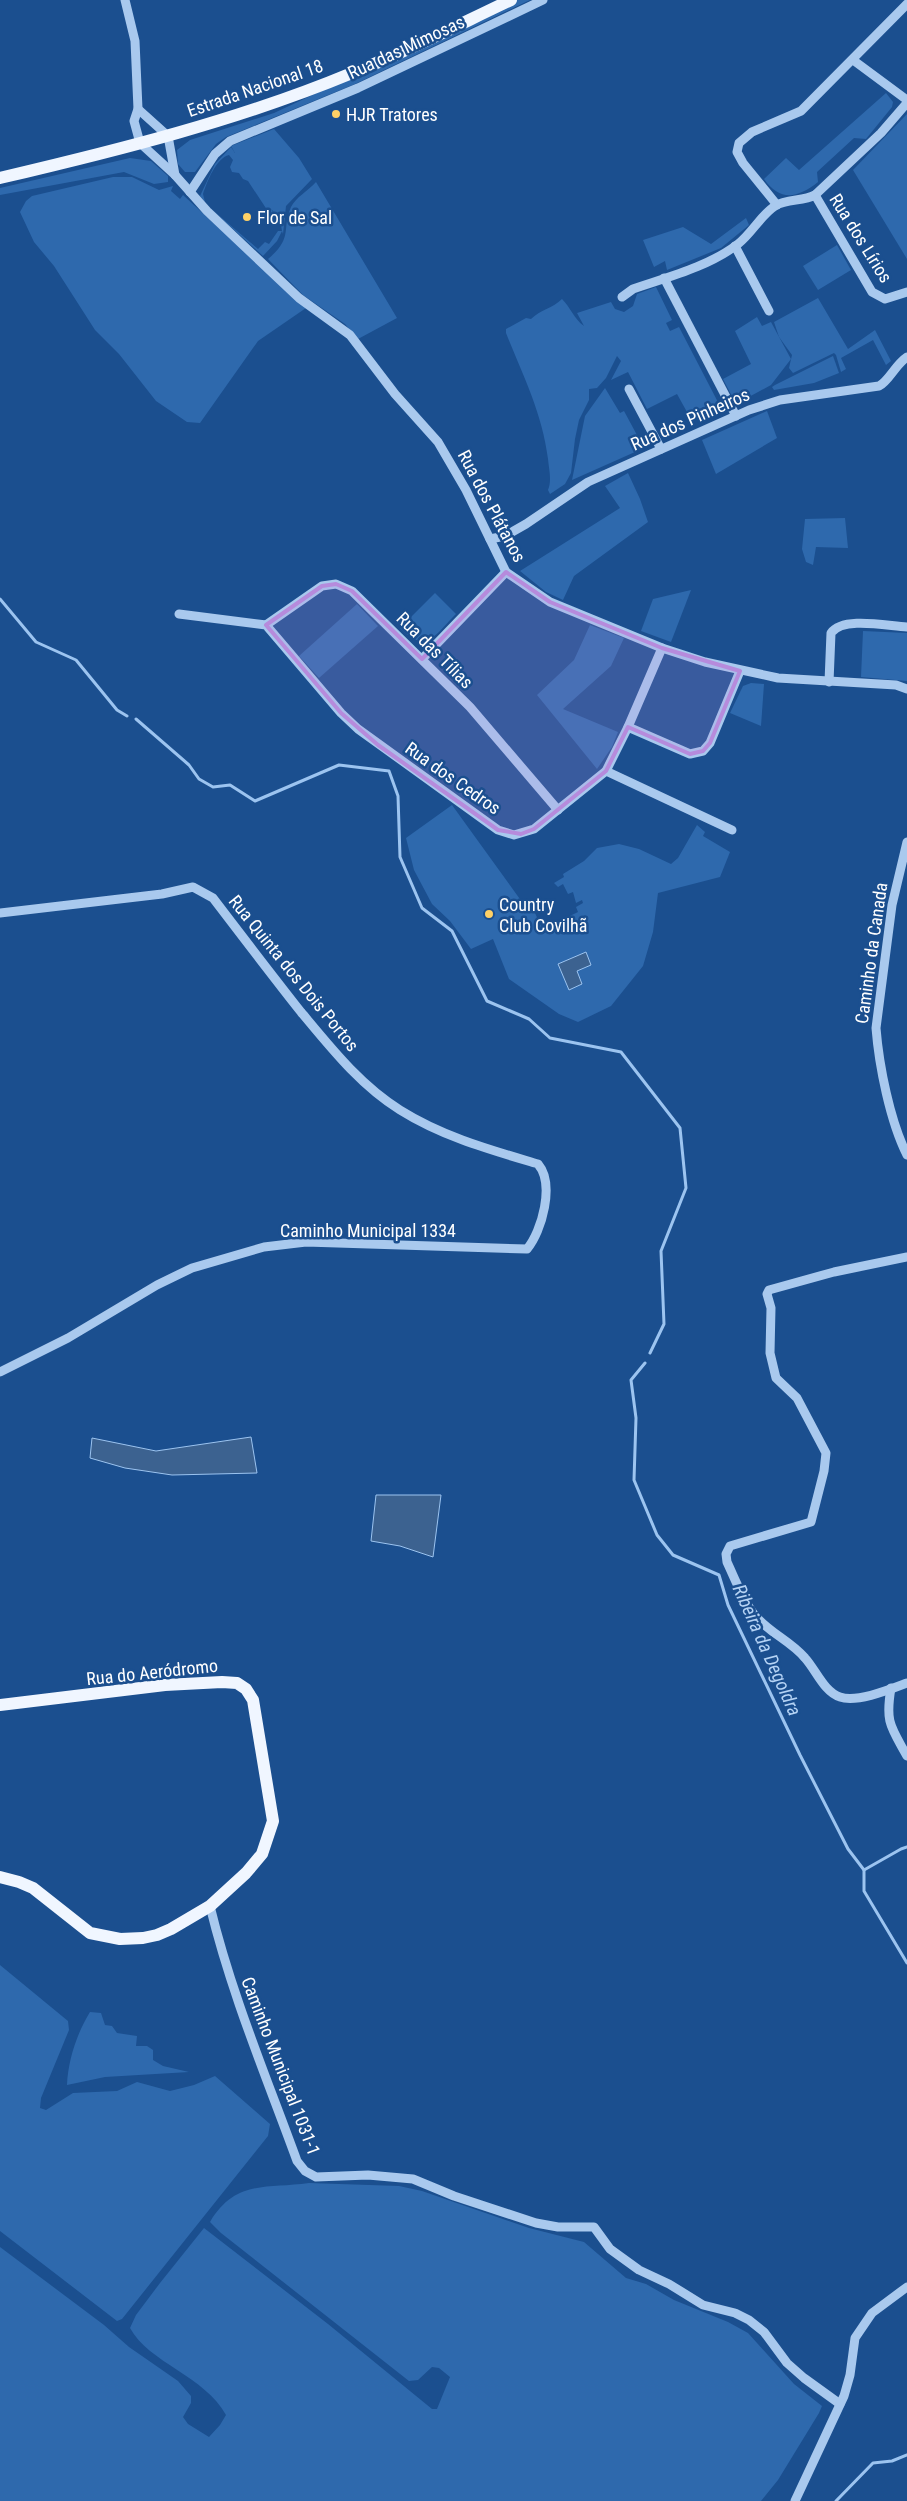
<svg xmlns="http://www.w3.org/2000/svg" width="907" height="2501" viewBox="0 0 907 2501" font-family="'Roboto Condensed',sans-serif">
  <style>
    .green { fill: #2e69ad }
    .water { fill: #3c6290; stroke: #9cc4f0 }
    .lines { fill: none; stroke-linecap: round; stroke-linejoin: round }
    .stream { stroke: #9cc4f0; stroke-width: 3 }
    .minor { stroke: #a9c9ee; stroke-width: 9 }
    .major { stroke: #f0f6ff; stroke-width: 12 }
    .marked { fill: #b68bdc; fill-opacity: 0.2; stroke: #b68bdc; stroke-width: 4; stroke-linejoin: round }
    .poi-dot { fill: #ffd166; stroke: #1b4f8f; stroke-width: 2 }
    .labels { text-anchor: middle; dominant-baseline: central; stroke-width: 5; stroke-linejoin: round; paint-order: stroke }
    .street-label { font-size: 18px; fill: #fff; stroke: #1b4f8f }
    .poi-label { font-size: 18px; fill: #fff; stroke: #1b4f8f; text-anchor: start }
    .water-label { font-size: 19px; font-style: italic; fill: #b5d3f5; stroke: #1b4f8f }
  </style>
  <rect width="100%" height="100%" fill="#1b4f8f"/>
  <g class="green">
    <path d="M516 0H530L355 84 226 137 216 144 195 172H185L178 164 177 150 190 140 274 113Z"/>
    <path d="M886 93 893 102 892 107 866 139 854 138 817 172 818 182C798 198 780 202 764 179L786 158 799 170Z"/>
    <path d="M907 114V259L853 170Z"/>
    <path d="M274 129 299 158 312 179 286 206 283 234 282 231 277 241 263 256 209 207 258 249 265 242 269 244 278 231H282C281 222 277 215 271 209L280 223 277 225 248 181 243 179 239 173 232 172 230 167 233 160 229 155C216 158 207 182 203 194L205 202 200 196 215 164 231 147 235 153 231 146Z"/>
    <path d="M130 158 151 161 168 176V182L154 184 124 172 0 195V188Z"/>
    <path d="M113 177H132L159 190 173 186 171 191 180 199 183 195 306 308 258 341 200 423 187 422 156 401 119 354 95 330 54 266 34 242 20 212 26 201 32 196Z"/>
    <path d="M316 182 397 318 358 339 345 324 303 295 268 259C294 237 281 230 291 207 296 197 308 191 316 182Z"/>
    <path d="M746 218 749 225 721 248 667 270 665 261 654 267 643 240 683 227 711 244Z"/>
    <path d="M837 245 851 270 818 290 803 266Z"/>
    <path d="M656 287 672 320 666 323 670 331 679 327 721 408 692 421 677 394 647 409 628 372 611 380 621 361 617 356 606 378 597 388 589 389V400L579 420 575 439 571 473 565 484 550 494 548 490C552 480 549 470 548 459 542 412 523 376 506 333V329L526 318 531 319C540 310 553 308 562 299 571 308 574 319 584 326L577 313 611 302 615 309 624 312 633 306 637 294Z"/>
    <path d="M818 298 848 349 875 330 891 361 886 365 873 340 841 358 846 369 841 372 836 355 834 353 793 373 789 368 792 355 779 337 774 322Z"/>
    <path d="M757 317 762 326 771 322 791 359 771 385 736 404 723 379 751 364 735 331Z"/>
    <path d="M833 356 839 373 814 383 774 390 772 387 775 385Z"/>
    <path d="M605 388 620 413 624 411 644 448 572 480 585 416Z"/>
    <path d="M767 411 777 438 716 474 702 440Z"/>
    <path d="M628 473 640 499 648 522 574 576 563 600 546 592 520 571 620 508 605 486Z"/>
    <path d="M845 518 848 548 816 547 813 565 806 562 802 549 805 519Z"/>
    <path d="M691 590 671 642 641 631 653 599Z"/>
    <path d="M435 593 456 614C435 635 426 655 400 628Z"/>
    <path d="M357 604 378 626 319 678 299 656Z"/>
    <path d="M590 625 624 638 611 666 563 709 618 732 612 747 597 769 537 695 574 660Z"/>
    <path d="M863 631 907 633V681L861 677Z"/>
    <path d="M751 683 764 684 761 726 730 713 743 686Z"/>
    <path d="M452 805 522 902 529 900 541 926 545 928 578 912 576 907 583 903 582 900 576 903 573 892 568 894 563 884 558 887 554 883 564 877 563 874 584 861 597 848 619 844 639 849 671 864 678 858 697 825 705 832 703 836 730 852 720 877 658 893 653 932 643 966 611 1006 578 1022 559 1014 509 979 493 939 471 949 450 921 432 904 414 870 406 838Z"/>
    <path d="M0 1965 68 2021 69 2030 41 2098 40 2108 46 2110 73 2093 117 2091 137 2082 170 2091 194 2085 215 2076 270 2124 268 2136 122 2319 117 2321 0 2231Z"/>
    <path d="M90 2012 101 2013 105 2025 112 2026 117 2033 137 2036 136 2046H147L153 2050V2060L163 2066 189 2072 105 2077 67 2085C68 2060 77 2033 90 2012Z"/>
    <path d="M309 2183 399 2186 422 2191 529 2228 584 2242 626 2278 646 2284 674 2300 728 2322 748 2333 794 2384 822 2406 819 2413 778 2480 761 2501H0V2247L104 2325 129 2347 178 2381 191 2396V2403L183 2417 188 2424 209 2437 220 2425 226 2415C205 2376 149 2363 130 2328L136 2315 160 2283 204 2228 328 2324 432 2409H437L450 2377 439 2368 432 2367 418 2380 409 2381 221 2233 210 2222C236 2179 267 2189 309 2183Z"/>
  </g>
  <g class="water">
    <path d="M586 952 591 965 577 971 582 984 569 990 558 964Z"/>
    <path d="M251 1437 257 1473 172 1475 125 1468 90 1458 92 1438 156 1451Z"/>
    <path d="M376 1495H441L433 1557 400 1546 371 1541Z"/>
  </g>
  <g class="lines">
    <g class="stream">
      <path d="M0 599 36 642 76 660 117 710 127 716"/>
      <path d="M136 719 189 765 199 779 213 787 230 785 255 801 339 765 389 771 398 796 400 857 422 908 452 931 487 1001 529 1019 550 1038 621 1052 680 1128 686 1188 661 1251 664 1324 650 1353"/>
      <path d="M645 1363 631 1380 636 1418 634 1480 657 1535 673 1555 719 1575 728 1605 800 1755 848 1849 864 1870V1891L907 1963"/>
      <path d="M864 1870 901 1849 907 1847"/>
      <path d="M836 2501 873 2463 892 2461 907 2455"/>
    </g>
    <g class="minor">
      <path d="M125 0 135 41 138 109 134 121 140 143 175 175 207 211 299 298 350 335 395 394 438 442 466 490 506 572 550 602 662 648 705 662 778 678 896 685 907 689"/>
      <path d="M853 60 907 100"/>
      <path d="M138 109 168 136 175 175"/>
      <path d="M190 192 215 154 230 141 358 88 543 0"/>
      <path d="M815 195 872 292 885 299 907 292"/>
      <path d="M777 205 743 163 737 152 739 143 752 132 801 111 907 4"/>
      <path d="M735 246 769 311"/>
      <path d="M664 278 736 416"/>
      <path d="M622 297 633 289C668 277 708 267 738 244 752 233 761 215 775 206 787 198 803 202 815 195L881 133 907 103"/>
      <path d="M629 389 661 449"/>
      <path d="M490 539 505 536 526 524 588 482 749 410 780 400 879 386C889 381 895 365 907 357"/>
      <path d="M179 614 266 625 341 713 358 729 498 830 514 835 534 829 606 771 628 727 662 648"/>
      <path d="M266 625 322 586 336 584 352 591 470 707 558 810"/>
      <path d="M422 659 506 572"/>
      <path d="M829 682 831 633C843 616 887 626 907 627"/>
      <path d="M628 727 690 754 703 751 710 743 740 671"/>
      <path d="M606 771 732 830"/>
      <path d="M907 842 892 905 876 1028C879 1066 890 1121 907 1155"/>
      <path d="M0 913 162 894 193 887 213 898C242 936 271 974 301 1012 331 1048 360 1085 400 1110 443 1137 491 1150 538 1164 555 1184 542 1231 527 1249L306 1242 264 1247 192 1268 157 1285 68 1338 0 1372"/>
      <path d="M907 1257 834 1272 769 1290 767 1294 771 1308 770 1353 776 1378 797 1398 826 1453 824 1471 811 1522 730 1546 726 1554 727 1562C735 1579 742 1598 753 1613 767 1632 790 1640 805 1658 816 1670 824 1692 840 1697 857 1703 891 1689 907 1683"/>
      <path d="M891 1688C885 1723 891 1727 907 1756"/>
      <path d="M210 1906C231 1993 266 2076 297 2161L305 2171 316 2177 368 2175 413 2179 454 2196 536 2223 558 2227H594L610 2249 639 2270 669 2284 703 2305 735 2313 749 2320 764 2332 787 2363 804 2378 840 2404"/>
      <path d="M795 2501 844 2396 850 2375 855 2338 872 2313 907 2287"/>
    </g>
    <g class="major">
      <path d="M0 178C119 150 239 120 352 73 406 52 458 25 511 0"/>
      <path d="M0 1705 165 1685 222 1682 237 1683 246 1689 253 1700 273 1821 262 1854 246 1873 210 1906 171 1929 157 1935 143 1938 120 1939 90 1933 33 1888 19 1882 0 1877"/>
    </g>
  </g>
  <path class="marked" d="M506 572 550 602 662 648 740 671 710 743 703 751 690 754 628 727 606 771 534 829 521 834 498 830 378 745 341 713 266 625 322 586 336 584 352 591 422 659Z"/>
  <g class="poi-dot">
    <circle cx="336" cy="114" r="5"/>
    <circle cx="247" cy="217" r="5"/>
    <circle cx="489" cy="914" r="5"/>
  </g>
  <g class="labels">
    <g class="street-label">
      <text transform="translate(406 47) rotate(-25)">Rua das Mimosas</text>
      <text transform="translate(255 88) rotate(-19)">Estrada Nacional 18</text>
      <text transform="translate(861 238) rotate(58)">Rua dos Lírios</text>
      <text transform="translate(690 419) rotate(-24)">Rua dos Pinheiros</text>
      <text transform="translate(492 506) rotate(62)">Rua dos Plátanos</text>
      <text transform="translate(435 650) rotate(45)">Rua das Tílias</text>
      <text transform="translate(453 778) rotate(35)">Rua dos Cedros</text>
      <text transform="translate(871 953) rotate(-82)">Caminho da Canada</text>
      <text transform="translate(294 973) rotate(51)">Rua Quinta dos Dois Portos</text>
      <text x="368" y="1230">Caminho Municipal 1334</text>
      <text transform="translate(152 1672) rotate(-6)">Rua do Aeródromo</text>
      <text transform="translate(281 2066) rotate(69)">Caminho Municipal 1031-1</text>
    </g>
    <g class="poi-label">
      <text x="346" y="114">HJR Tratores</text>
      <text x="257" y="217">Flor de Sal</text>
      <text x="499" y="904">Country<tspan x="499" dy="21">Club Covilhã</tspan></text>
    </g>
    <g class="water-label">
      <text transform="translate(767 1650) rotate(66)">Ribeira da Degoldra</text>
    </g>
  </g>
</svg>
